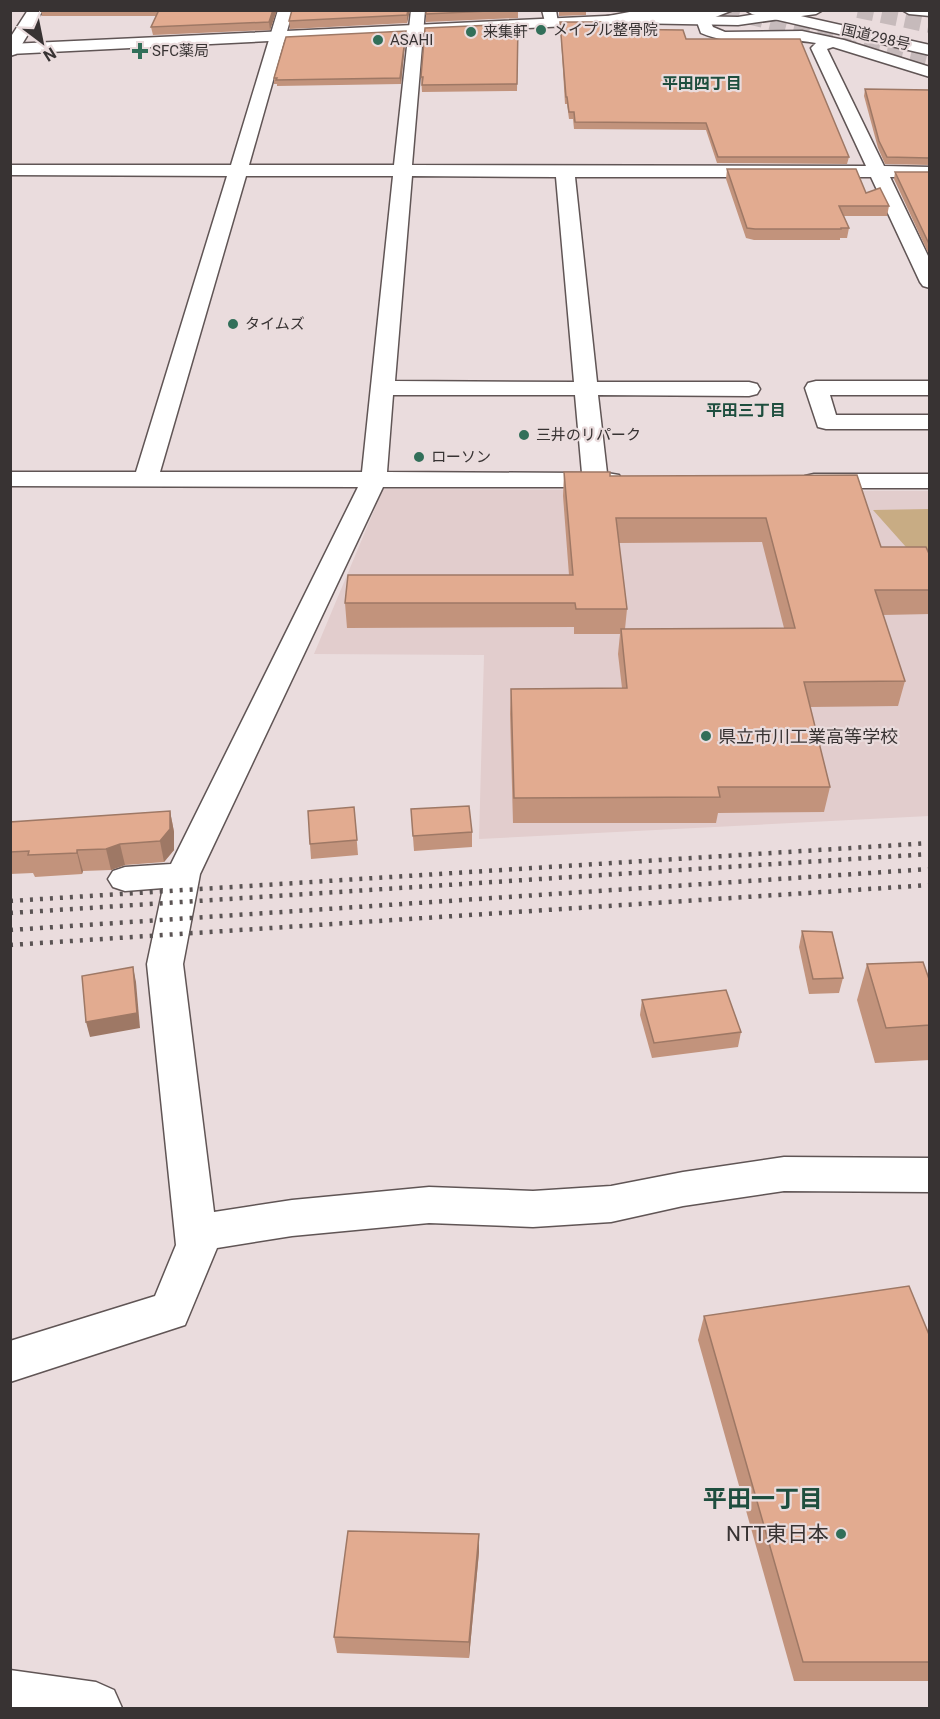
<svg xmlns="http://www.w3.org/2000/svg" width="940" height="1719" viewBox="0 0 940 1719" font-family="Roboto,'Noto Sans JP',sans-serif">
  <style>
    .built { fill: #e2cdcd }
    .green { fill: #c8ac84 }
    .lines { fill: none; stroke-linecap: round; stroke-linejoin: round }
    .motorway-tunnel { stroke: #c6babb; stroke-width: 16; stroke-dasharray: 16 8; stroke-linecap: butt }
    .minor-casing { stroke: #605555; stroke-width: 3 }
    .tertiary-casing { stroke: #605555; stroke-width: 3 }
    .trunk-casing { stroke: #605555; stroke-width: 3 }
    .minor { fill: #fff; fill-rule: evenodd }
    .tertiary { fill: #fff; fill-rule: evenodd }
    .trunk { fill: #fff; fill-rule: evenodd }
    .rail { stroke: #5a5353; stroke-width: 4.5; stroke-dasharray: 3 7; stroke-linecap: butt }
    .wall { fill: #c2937c; fill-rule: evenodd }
    .shaded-wall { fill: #9e7865 }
    .building { fill: #e2ab90; stroke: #9e7865; stroke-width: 1.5 }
    .poi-dot { fill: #326f59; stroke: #eadcdd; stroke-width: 2 }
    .labels { text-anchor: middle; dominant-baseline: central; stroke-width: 4.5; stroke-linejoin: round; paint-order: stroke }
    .far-poi-label { font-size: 15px; fill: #383333; stroke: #eadcdd; text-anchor: start }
    .far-street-label { font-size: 15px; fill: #383333; stroke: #eadcdd }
    .far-neighbourhood-label { font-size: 16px; font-weight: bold; fill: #1e4e3e; stroke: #eadcdd }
    .poi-label { font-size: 18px; fill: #383333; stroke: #eadcdd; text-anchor: start }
    .near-poi-label { font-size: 21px; fill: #383333; stroke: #eadcdd; text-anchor: end }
    .near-neighbourhood-label { font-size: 24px; font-weight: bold; fill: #1e4e3e; stroke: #eadcdd }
  </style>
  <rect width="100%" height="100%" fill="#eadcdd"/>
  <path class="built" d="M383 489 929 491V816L479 839 484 655 314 654Z"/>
  <path class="green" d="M929 509V583L922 565 873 510Z"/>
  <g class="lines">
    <g class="motorway-tunnel">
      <path d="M724 10 930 62"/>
      <path d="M858 10 930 25"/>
    </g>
    <g class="minor-casing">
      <g id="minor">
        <path d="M28 10H43L16 54 10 56V38Z"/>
        <path d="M278 10H293L249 165H394L411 10H425L412 165 866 166 811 48 816 43C776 35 737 49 701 33L697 22 704 18 709 19 713 27 725 32 802 31 844 40 930 67V77L833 47 827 49 884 166 930 167V177H890L930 260V288L923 286 920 282 871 177H575L597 382H749L757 384 760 389 757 394 749 396 598 395 607 473 619 475 622 480 619 485 610 487H383L200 874 183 964 214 1212 292 1200 429 1187 533 1191 611 1186 683 1172 784 1157 930 1158V1192L784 1191 683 1206 611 1222 533 1227 429 1223 292 1236 217 1248 185 1325 10 1382V1341L155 1296 176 1245 147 964 163 888 125 891 113 887 108 879 113 871 125 867 171 864 358 487 10 486V472H136L227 176 10 175V165H231ZM246 176H393L362 472H160ZM412 176 556 177 574 382 395 381ZM393 395H575L582 473 387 472Z"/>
        <path d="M542 10H556L558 23 556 26H546Z"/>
        <path d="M816 381H930V395H830L836 415H930V429H826L818 427 805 388 808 383Z"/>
        <path d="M814 474H930V488H814L805 486 802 481 805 476Z"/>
      </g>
    </g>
    <g class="tertiary-casing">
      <path id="tertiary" d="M781 10H823L816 14 738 25 627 23 10 54V44L627 15 738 17Z"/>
    </g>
    <g class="trunk-casing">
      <g id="trunk">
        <path d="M640 10H733L708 20 646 18 603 25 596 21 603 17Z"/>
        <path d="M745 10H774L930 45V55L752 14Z"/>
        <path d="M902 10H930V16L909 14Z"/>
        <path d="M10 1670 96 1682 114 1690 122 1708H10Z"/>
      </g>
    </g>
    <use href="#minor" class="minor"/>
    <use href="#tertiary" class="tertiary"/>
    <use href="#trunk" class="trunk"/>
    <g class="rail">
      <path d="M10 901 930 843"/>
      <path d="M10 913 930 854"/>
      <path d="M10 930 930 869"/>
      <path d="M10 945 930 885"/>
    </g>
  </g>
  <g class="wall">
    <path d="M41 10H277L270 30 153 35 151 27 156 16H42Z"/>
    <path d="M292 10H410L407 23 290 29 289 21Z"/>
    <path d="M426 10H518V18L426 22Z"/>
    <path d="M559 10H586V15L559 16Z"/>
    <path d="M560 22 686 39 849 157 847 164 717 163 706 130 574 129 573 119H569L567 104H565Z"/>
    <path d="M518 24 517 91 422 92 421 77Z"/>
    <path d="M406 31 401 84 277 86V84H274V78Z"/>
    <path d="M865 89 930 90V165L885 164 878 148 864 96Z"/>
    <path d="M727 169 889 206 887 216H844L849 228 847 238H840V240H754L746 238 726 179Z"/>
    <path d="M895 172H930V257L894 179Z"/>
    <path d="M564 472 610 476 881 547 930 556V614L883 615 905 681 898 706 810 707 830 787 824 812 718 813 716 823H513L510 714 511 689 622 688 618 654 620 634H574V627L347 628 345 603 569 575 563 496ZM762 542 784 628 625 629 627 609 619 543Z"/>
    <path d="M354 807 358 855 311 859 310 844Z"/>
    <path d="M411 809 472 832V847L414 851Z"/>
    <path d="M170 811 174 832V850L164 862 125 865 111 870 83 871 82 874 35 877 33 873 10 874V822Z"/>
    <path d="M802 931 843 978 839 993 809 994 799 947Z"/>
    <path d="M867 964 930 982V1060L875 1063 857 1000Z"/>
    <path d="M642 1000 741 1032 738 1047 652 1058 640 1015Z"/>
    <path d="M704 1316 930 1337V1681H794L698 1340Z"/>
    <path d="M479 1552 469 1658 337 1653 334 1637Z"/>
  </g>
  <g class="shaded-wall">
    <path d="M273 10H277L270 30 269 22Z"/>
    <path d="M408 10H410L407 23V15Z"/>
    <path d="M406 31V36L401 84 400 78Z"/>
    <path d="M170 811 174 832V850L164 862 160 841Z"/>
    <path d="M120 844 125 865 111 870 106 849Z"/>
    <path d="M77 850 83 871 82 874 77 853Z"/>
    <path d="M133 967 136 982 140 1028 90 1037 86 1022Z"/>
    <path d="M479 1534V1552L469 1658V1642Z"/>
  </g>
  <g class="building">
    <path d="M159 10H273L269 22 151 27Z"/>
    <path d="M292 10H408L407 15 289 21Z"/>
    <path d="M426 10H511L426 14Z"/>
    <path d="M560 22H601L605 29 683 30 686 39H800L849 157H718L706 123 575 122 574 112H569L567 97H566Z"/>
    <path d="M518 24 517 84 422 85 423 77H421L425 28Z"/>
    <path d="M406 31 400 78 276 80 277 78H274L286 37Z"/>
    <path d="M865 89 930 90V158L887 157 879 141Z"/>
    <path d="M727 169H856L866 193 880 188 889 206H839L849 228H841V229H755L747 228Z"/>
    <path d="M895 172H930V246Z"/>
    <path d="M564 472H610V476L857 475 881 547H926L930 556V590H875L905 681 804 682 830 787H718L720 797 514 798 511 689 627 688 621 629 795 628 766 518H616L627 609H576L575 603H345L348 575H573Z"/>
    <path d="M469 806 472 832 413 836 411 809Z"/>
    <path d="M354 807 357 840 310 844 308 811Z"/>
    <path d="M170 811V829L160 841 120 844 106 849 77 850V853L28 855 29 851 10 852V822Z"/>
    <path d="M802 931 832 932 843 978 813 979Z"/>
    <path d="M923 962 930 982V1025L886 1028 867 964Z"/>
    <path d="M133 967 137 1013 86 1022 82 976Z"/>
    <path d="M726 990 741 1032 654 1043 642 1000Z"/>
    <path d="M909 1286 930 1337V1662H803L704 1316Z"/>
    <path d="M348 1531 479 1534 469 1642 334 1637Z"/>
  </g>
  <g class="poi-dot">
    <circle cx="541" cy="30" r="6"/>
    <circle cx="471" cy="32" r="6"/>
    <circle cx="378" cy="40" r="6"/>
    <path d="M137 42h6v6h6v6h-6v6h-6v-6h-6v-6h6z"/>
    <circle cx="233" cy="324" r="6"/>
    <circle cx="524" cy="435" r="6"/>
    <circle cx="419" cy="457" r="6"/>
    <circle cx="706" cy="736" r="6"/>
    <circle cx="841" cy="1534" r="6"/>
  </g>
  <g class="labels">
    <g class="far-poi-label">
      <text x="553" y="30">メイプル整骨院</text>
      <text x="483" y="32">来集軒</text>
      <text x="390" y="40">ASAHI</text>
      <text x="152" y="51">SFC薬局</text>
      <text x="245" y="324">タイムズ</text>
      <text x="536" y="435">三井のリパーク</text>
      <text x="431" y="457">ローソン</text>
    </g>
    <g class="far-street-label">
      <text transform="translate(876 37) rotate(13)">国道298号</text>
    </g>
    <g class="far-neighbourhood-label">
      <text x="702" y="83">平田四丁目</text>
      <text x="746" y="410">平田三丁目</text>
    </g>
    <g class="poi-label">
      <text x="718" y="736">県立市川工業高等学校</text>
    </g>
    <g class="near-poi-label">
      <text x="829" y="1534">NTT東日本</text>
    </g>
    <g class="near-neighbourhood-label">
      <text x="763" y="1499">平田一丁目</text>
    </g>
  </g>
  <rect width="940" height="1719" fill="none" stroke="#383333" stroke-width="24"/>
  <g transform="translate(42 42) rotate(148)" stroke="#eadcdd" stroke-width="4.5" paint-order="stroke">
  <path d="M0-4.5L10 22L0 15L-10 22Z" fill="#383333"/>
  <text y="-9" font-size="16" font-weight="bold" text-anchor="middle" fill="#383333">N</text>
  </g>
</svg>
